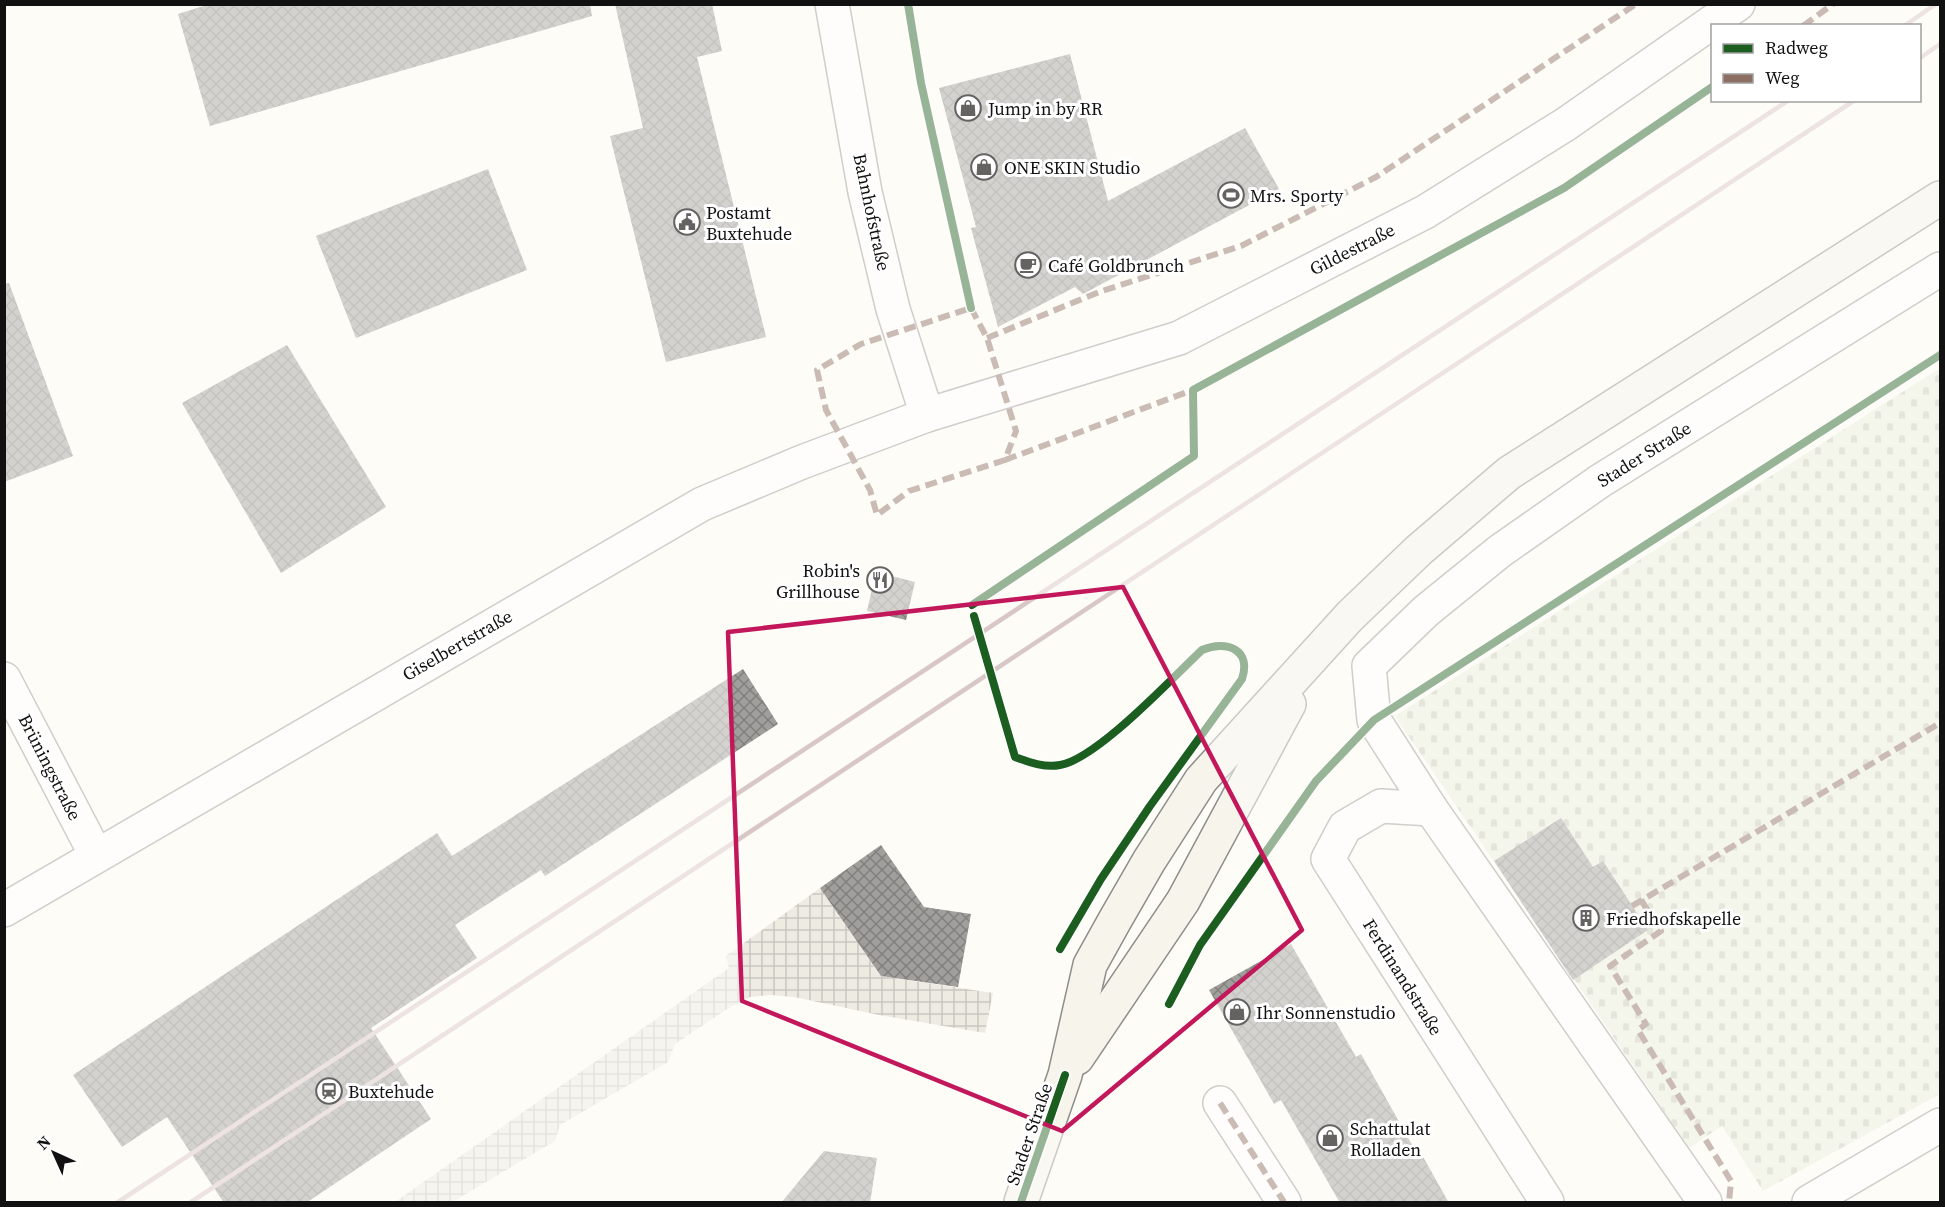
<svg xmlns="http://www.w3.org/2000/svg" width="1945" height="1207" viewBox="0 0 1945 1207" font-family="'Source Serif 4',serif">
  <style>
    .cemetery { fill: url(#cemetery-stones) }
    .plaza { fill: url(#plaza-grid) }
    .building { fill: url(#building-cross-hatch) }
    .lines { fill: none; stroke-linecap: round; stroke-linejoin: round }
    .street-casing { stroke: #979795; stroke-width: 36 }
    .secondary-casing { stroke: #8e8d8b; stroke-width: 36 }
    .street { stroke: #fffffe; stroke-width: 33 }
    .secondary { stroke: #f6f4eb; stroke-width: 33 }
    .rail { stroke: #d9c6c7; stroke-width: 4.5 }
    .quiet { stroke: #8d6e63; stroke-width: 6; stroke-dasharray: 12 6; stroke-linecap: butt }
    .cycleway-casing { stroke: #fff; stroke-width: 11 }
    .cycleway { stroke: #1b5e20; stroke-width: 8 }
    .marked { fill: none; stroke: #c2185b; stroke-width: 4.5; stroke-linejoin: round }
    .labels { text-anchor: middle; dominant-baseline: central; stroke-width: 6; stroke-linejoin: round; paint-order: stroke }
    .poi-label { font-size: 18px; fill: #111; stroke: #fff; text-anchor: start }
    .street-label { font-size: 18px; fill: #111; stroke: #fff }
  </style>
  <defs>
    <pattern id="cemetery-stones" width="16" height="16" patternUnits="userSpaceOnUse" patternTransform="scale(1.5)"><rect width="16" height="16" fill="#e9eedb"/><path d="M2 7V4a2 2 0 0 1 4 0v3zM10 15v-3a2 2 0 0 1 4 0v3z" fill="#c7cbbb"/></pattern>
    <pattern id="plaza-grid" width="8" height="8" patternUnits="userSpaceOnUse" patternTransform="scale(1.5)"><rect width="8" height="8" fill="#edebe2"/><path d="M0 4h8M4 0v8" fill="none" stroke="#cac8c1"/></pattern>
    <pattern id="building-cross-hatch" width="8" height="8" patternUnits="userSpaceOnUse" patternTransform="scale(1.5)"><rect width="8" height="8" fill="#a19f9c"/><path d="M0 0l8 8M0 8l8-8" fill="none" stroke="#82807e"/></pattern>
  </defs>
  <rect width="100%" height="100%" fill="#fdfcf7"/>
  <path class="cemetery" d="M1940 368V1094L1763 1191 1722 1126 1689 1148 1395 716Z"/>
  <path class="plaza" d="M820 888 881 976 993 993 985 1033 879 1015 794 997 770 995 750 997 727 1009 675 1044 668 1062 560 1125 555 1141 452 1202H395L729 968 726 956Z"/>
  <g class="building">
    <path d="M210 4H590L592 16 210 126 178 14Z"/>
    <path d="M615 4H712L722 51 697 57 766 337 666 362 610 136 643 128Z"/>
    <path d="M1070 54 1108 201 1245 128 1279 189 1083 294 1075 287 998 327 971 228 976 227 939 88Z"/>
    <path d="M488 169 527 270 356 338 316 236Z"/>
    <path d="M9 283 73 456 4 482V284Z"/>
    <path d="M287 345 386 507 281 573 182 403Z"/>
    <path d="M876 572 915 582 906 620 867 611Z"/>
    <path d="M743 669 778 724 545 876 541 870 455 925 477 958 371 1028 431 1119 306 1203H224L167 1117 122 1147 73 1075 437 833 452 856Z"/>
    <path d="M1561 818 1593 867 1603 861 1648 930 1573 980 1494 861Z"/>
    <path d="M881 845 924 907 971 914 958 987 881 976 820 888Z"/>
    <path d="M1291 944 1356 1057 1361 1054 1419 1157 1422 1155 1449 1203H1340L1281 1100 1274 1104 1209 990Z"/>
    <path d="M824 1151 877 1158 870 1203H781Z"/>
  </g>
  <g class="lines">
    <g class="street-casing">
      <g id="street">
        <path d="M832 4 865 192 893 309 927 415"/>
        <path d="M4 679 96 855"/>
        <path d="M1431 809 1381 806 1345 827 1328 859 1547 1202"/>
        <path d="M4 910 702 504 802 462 927 415 1179 338 1425 212 1566 124 1738 4"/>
        <path d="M1220 1103 1284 1202"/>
        <path d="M1705 1202 1431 809 1374 720 1369 666 1426 611 1500 551 1600 481 1940 269"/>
        <path d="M1809 1202 1940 1125"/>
      </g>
    </g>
    <g class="secondary-casing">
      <g id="secondary">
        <path d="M1077 1058 1183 901 1289 704"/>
        <path d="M1021 1202 1065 1075 1090 965 1115 920 1149 861 1201 780 1350 616 1419 550 1509 473 1940 198"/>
      </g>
    </g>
    <use href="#street" class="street"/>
    <use href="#secondary" class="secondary"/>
    <g class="rail">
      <path d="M1904 26 1936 4"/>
      <path d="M1920 58 1940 44"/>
      <path d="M118 1202 1789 100"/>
      <path d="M191 1202 1855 100"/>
    </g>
    <g class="quiet">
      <path d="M1803 26 1833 4"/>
      <path d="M971 308 987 338 1016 431 1005 460 909 491 877 515 870 490 826 410 817 370 861 344Z"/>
      <path d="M987 338 1099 292 1241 246 1376 177 1636 4"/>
      <path d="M1005 460 1198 388"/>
      <path d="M1641 900 1661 931 1610 966 1646 1024 1638 1030 1731 1181 1729 1202"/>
      <path d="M1632 906 1940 723"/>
      <path d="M1220 1103 1284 1202"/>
    </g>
    <g class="cycleway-casing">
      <g id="cycleway">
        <path d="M908 4 921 83 971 308"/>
        <path d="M972 605 1194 456 1193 390 1564 188 1712 87"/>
        <path d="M974 616 1015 757C1029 762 1044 768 1060 765 1097 759 1172 678 1202 650 1226 640 1252 649 1242 679L1150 806 1101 879 1060 949"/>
        <path d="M1169 1004 1200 945 1316 781 1374 720 1940 355"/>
        <path d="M1021 1202 1065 1075"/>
      </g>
    </g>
    <use href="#cycleway" class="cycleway"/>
  </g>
  <path d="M0 0H1945V1207H0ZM1123 587 1302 930 1062 1131 742 1001 728 632Z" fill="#fdfcf7" fill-opacity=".55" fill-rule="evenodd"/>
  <path class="marked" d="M1123 587 1302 930 1062 1131 742 1001 728 632Z"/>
  <defs>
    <g id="shop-ring" transform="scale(1.35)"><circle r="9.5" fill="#fff" stroke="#646362" stroke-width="1.5"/><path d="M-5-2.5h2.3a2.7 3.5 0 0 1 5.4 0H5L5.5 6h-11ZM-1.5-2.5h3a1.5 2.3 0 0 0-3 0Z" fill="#646362"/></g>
    <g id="stadium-ring" transform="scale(1.35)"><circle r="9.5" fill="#fff" stroke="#646362" stroke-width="1.5"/><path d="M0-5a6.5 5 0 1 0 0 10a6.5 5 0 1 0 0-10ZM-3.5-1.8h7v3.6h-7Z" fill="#646362"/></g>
    <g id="civic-ring" transform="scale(1.35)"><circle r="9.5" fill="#fff" stroke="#646362" stroke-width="1.5"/><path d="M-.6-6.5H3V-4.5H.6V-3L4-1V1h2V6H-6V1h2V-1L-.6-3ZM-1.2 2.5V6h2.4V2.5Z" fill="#646362"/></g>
    <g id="cafe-ring" transform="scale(1.35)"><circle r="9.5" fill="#fff" stroke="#646362" stroke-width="1.5"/><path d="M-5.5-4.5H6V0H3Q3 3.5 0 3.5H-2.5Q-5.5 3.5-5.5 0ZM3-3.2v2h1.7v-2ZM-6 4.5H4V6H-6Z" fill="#646362"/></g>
    <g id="restaurant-ring" transform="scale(1.35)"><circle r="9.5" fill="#fff" stroke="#646362" stroke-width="1.5"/><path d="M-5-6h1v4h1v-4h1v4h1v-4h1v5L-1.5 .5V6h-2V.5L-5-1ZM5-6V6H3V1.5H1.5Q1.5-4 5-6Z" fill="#646362"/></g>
    <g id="building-ring" transform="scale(1.35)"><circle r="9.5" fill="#fff" stroke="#646362" stroke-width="1.5"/><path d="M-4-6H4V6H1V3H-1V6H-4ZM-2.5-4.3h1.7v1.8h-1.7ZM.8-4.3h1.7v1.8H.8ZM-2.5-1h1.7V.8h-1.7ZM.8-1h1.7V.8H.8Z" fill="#646362"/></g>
    <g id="station-ring" transform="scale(1.35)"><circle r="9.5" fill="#fff" stroke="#646362" stroke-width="1.5"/><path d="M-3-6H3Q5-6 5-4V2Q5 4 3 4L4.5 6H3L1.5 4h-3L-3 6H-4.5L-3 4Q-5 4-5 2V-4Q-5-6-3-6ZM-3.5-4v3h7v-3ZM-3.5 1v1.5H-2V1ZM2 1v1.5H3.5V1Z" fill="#646362"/></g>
  </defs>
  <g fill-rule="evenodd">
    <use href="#shop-ring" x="968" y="108"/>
    <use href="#shop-ring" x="984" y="167"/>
    <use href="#stadium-ring" x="1231" y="195"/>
    <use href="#civic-ring" x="687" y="222"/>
    <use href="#cafe-ring" x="1028" y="265"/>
    <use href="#restaurant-ring" x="880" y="580"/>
    <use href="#building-ring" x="1586" y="918"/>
    <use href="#shop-ring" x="1237" y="1012"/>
    <use href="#station-ring" x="329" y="1091"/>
    <use href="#shop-ring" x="1330" y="1138"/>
  </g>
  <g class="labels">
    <g class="poi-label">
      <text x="988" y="108">Jump in by RR</text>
      <text x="1004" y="167">ONE SKIN Studio</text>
      <text x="1250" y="195">Mrs. Sporty</text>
      <text x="706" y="212">Postamt<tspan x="706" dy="21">Buxtehude</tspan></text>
      <text x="1048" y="265">Café Goldbrunch</text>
      <text x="860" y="570" text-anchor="end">Robin's<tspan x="860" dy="21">Grillhouse</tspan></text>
      <text x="1606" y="918">Friedhofskapelle</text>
      <text x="1256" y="1012">Ihr Sonnenstudio</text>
      <text x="348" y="1091">Buxtehude</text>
      <text x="1350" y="1128">Schattulat<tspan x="1350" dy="21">Rolladen</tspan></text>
    </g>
    <g class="street-label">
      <text transform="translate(872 212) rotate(78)">Bahnhofstraße</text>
      <text transform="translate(1352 249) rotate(-27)">Gildestraße</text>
      <text transform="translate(1644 454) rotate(-32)">Stader Straße</text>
      <text transform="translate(457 645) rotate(-30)">Giselbertstraße</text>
      <text transform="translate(50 767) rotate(63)">Brüningstraße</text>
      <text transform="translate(1403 977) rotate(58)">Ferdinandstraße</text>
      <text transform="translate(1029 1134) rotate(-71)">Stader Straße</text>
    </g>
  </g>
  <rect width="1945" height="1207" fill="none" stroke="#111111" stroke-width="12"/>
  <rect x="1711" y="24" width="210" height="78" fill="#ffffff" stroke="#a0a0a0" stroke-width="1.5"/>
  <rect x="1723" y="44" width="30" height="9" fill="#1b5e20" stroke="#a0a0a0" stroke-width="1.5"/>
  <text x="1765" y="54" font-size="18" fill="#111111">Radweg</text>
  <rect x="1723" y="74" width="30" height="9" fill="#8d6e63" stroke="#a0a0a0" stroke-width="1.5"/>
  <text x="1765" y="84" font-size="18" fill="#111111">Weg</text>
  <g transform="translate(54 1153) rotate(315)" stroke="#ffffff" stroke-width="4.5" paint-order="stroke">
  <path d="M0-4.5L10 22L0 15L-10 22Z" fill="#111111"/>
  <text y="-9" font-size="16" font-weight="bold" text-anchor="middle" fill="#111111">N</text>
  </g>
</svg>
